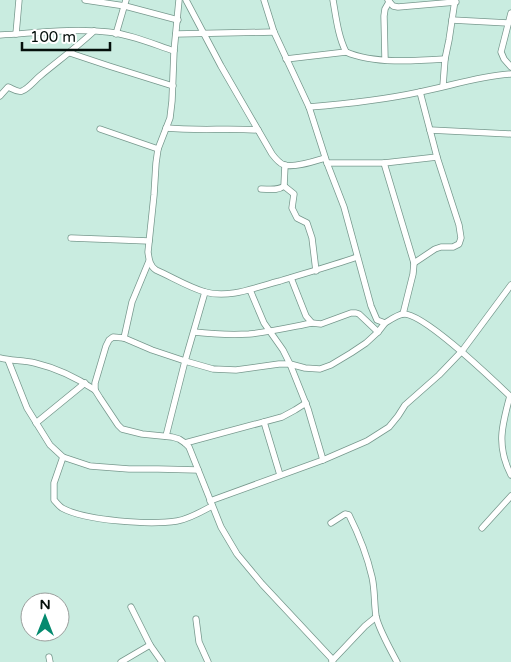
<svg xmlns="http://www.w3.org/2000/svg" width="511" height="662" viewBox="0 0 511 662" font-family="'Varela Round',sans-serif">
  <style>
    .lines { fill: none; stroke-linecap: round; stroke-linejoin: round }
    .street-casing { stroke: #77988d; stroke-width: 7 }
    .street { stroke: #fff; stroke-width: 5.5 }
  </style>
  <rect width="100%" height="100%" fill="#c9ece0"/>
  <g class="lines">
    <g class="street-casing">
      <g id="street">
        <path d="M85 0 125 6 178 20"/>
        <path d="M179 0 174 51 172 101 170 118 158 149 156 163 154 195 148 252C149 260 150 266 156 270 172 277 188 287 205 292 230 299 256 287 280 281 306 273 331 266 357 257"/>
        <path d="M186 0 221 66 272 154C275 158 279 163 284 165 295 168 315 161 325 158"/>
        <path d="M264 0 274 32 309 107 327 163 344 207 371 306 377 320 385 323C390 320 397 315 403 314 423 312 494 381 511 397"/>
        <path d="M333 0C336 17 338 36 346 52 373 64 416 61 445 59"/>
        <path d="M388 0 393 6 398 7 456 2"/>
        <path d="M511 13 501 52 504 59 511 67"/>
        <path d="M452 20 508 23"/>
        <path d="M16 34 19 0"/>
        <path d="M116 34 126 0"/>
        <path d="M176 34 274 32"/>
        <path d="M0 35C36 33 72 28 108 32 130 34 153 44 174 51"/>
        <path d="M70 53 109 66 173 86"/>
        <path d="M286 59 346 52"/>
        <path d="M385 59 384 16 385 9 389 2"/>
        <path d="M443 86 445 59 449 40 455 0"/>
        <path d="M0 96 8 87C12 88 17 93 22 91 28 89 35 80 40 76 58 61 77 47 94 31"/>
        <path d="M309 107C346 104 383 100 420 92 450 86 480 76 511 74"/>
        <path d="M166 128C197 131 228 128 258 130"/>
        <path d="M100 129 158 149"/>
        <path d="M430 130 511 134"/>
        <path d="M327 163H384L437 157"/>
        <path d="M384 163 414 263 413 274 403 314"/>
        <path d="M284 186 294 194 292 208 297 218 307 223 312 238 316 271"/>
        <path d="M261 189C269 189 278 191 284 186L285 165"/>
        <path d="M71 238 149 241"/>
        <path d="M414 263 435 249 441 247H453L459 244 461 238 459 225 437 157 420 92"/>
        <path d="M291 278 306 316 312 323 321 324 351 313H356L359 314 378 332"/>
        <path d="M250 290 264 323 283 350 290 364 308 409 323 460"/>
        <path d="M194 332C212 334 231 335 249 334 270 332 291 327 312 323"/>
        <path d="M124 338 132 302 149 261"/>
        <path d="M0 358C11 361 23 360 35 363 56 368 77 378 95 390"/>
        <path d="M8 360 27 408 50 445 63 457 90 466 129 469H158L198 470"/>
        <path d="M510 396C502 425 496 446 511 475"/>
        <path d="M264 422 280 475"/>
        <path d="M36 423 85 383"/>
        <path d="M166 436 185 361 205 292"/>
        <path d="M185 443 282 417 295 410 306 403"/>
        <path d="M63 457 54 483V500C57 503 59 506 62 508 86 521 150 525 177 521 189 519 201 512 212 506"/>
        <path d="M210 501 323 460 367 441 389 427 398 416 405 405 439 375 462 351 511 285"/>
        <path d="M331 523 345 514 349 515C359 535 367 555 372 577 375 590 374 603 376 616 378 627 391 651 397 662"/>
        <path d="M482 528 511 496"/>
        <path d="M131 607 150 645 162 662"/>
        <path d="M196 619 199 642 208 662"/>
        <path d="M49 657 50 662"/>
        <path d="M333 660 262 584 237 554 221 527 189 447 185 443 179 439 172 437 142 434 122 429 118 425 100 398 95 390V383L106 346 109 340 113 337 124 338 152 350 185 361 213 369 236 370 279 364H290L305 368 320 369 331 365 351 353 366 343 378 332 385 323"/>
        <path d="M332 661 365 626 376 617"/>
        <path d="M121 662 150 645"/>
      </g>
    </g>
    <use href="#street" class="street"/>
  </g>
  <g transform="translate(45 617)"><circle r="24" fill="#ffffff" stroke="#9b9f9d"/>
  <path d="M0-4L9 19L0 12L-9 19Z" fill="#048a6f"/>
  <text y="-8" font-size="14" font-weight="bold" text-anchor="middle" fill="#040f0b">N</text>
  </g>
  <path d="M22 42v8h88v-8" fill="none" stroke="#040f0b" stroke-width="2.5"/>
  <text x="30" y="42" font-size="15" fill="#040f0b" stroke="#ffffff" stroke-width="4" paint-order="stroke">100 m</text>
</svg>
